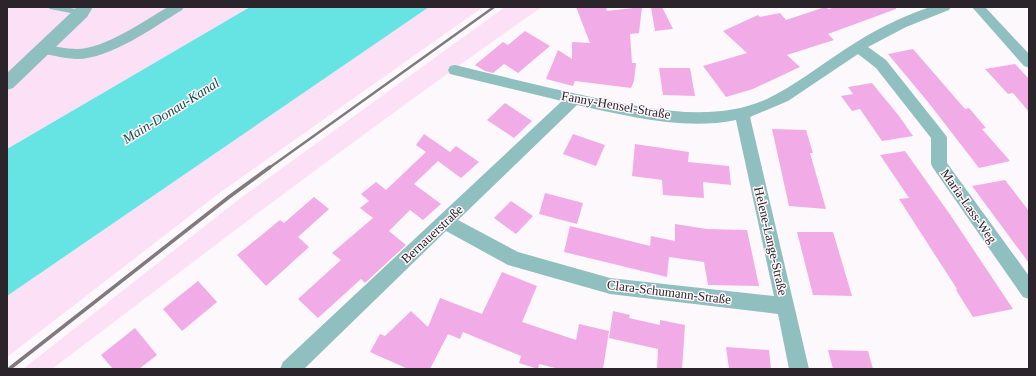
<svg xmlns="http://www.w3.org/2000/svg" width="1036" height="376" viewBox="0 0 1036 376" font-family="Georgia,serif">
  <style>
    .green { fill: #fbe0f6 }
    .water { fill: #66e4e4 }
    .building { fill: #f1ace8 }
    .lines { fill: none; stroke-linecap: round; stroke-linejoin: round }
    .service { fill: #90bfbf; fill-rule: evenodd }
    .minor { fill: #90bfbf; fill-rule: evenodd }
    .tertiary { fill: #90bfbf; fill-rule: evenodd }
    .rail-far1 { stroke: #807a7f; stroke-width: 2.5 }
    .rail { stroke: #807a7f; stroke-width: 3.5 }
    .labels { text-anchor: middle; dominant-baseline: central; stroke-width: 3; stroke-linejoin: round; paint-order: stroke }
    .street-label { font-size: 13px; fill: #2c242b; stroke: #fdf8fc }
    .water-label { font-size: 14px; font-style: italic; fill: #184f4f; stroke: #fdf8fc }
  </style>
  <rect width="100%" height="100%" fill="#fdf8fc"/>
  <g class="green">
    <path d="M7 7H250L7 149Z"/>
    <path d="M429 7H483L222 191 7 357V296Z"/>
    <path d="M505 7H542C375 123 214 246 52 369H23L238 200Z"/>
  </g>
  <path class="water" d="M250 7H429L7 296V149Z"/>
  <g class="building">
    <path d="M576 7H606L607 11 642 7 639 33 630 34 632 63H636L634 81 631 88 575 81 573 86 546 79 558 50 572 59V42L590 43Z"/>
    <path d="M651 7H662L673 29 655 31Z"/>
    <path d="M825 7 829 9 835 7H896V9L828 34 834 40 787 55 800 67 753 89 726 97 703 66 747 53 723 31 758 15 760 17 780 13 786 20Z"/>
    <path d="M525 31 550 46 518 73 504 64 493 73 485 71 475 65 503 42 508 45Z"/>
    <path d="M913 49 965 109 969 108 986 128 982 129 1010 161 979 168 928 102 888 54Z"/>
    <path d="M1015 64 1029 79V112L1013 93 1008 94 985 69Z"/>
    <path d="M659 68H690L695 96 663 95Z"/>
    <path d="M872 83 899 116 913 136 882 141 860 109 852 111 841 96 853 94 848 87Z"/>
    <path d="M505 103 532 121 514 138 487 120Z"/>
    <path d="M772 129 806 130 813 153H810L826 209 789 206Z"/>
    <path d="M424 134 450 152 456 146 479 162 461 178 438 161 414 184 441 204 423 220 410 210 389 231 406 245 365 283 361 279 318 318 298 299 341 260 332 253 373 218 360 208 369 201 361 194 376 182 386 190 426 152 416 145Z"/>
    <path d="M573 134 605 145 596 166 563 154Z"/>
    <path d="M635 144 689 152 688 162 729 166 731 185 703 182 704 198 663 195 662 180 632 176Z"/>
    <path d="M905 151 951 216 1013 309 973 317 956 290 957 289 899 199 909 198 880 155Z"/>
    <path d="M1005 180 1029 211V263L972 186Z"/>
    <path d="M545 193 583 203 577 224 539 214Z"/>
    <path d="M314 197 329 209 298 237 309 247 266 286 237 255 280 220 284 223Z"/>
    <path d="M511 201 533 216 516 234 494 218Z"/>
    <path d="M675 224 707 229 747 230 759 286 708 285 704 262 669 257 667 277 564 252 570 226 650 246 651 236 675 241Z"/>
    <path d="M797 232H833L852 296 813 295Z"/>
    <path d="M502 272 537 286 522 322 576 340 579 324 609 331 603 369H559L539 364 538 369 519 363 521 356 463 332 460 339 448 334 430 369H408L370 352 380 334 385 336 411 311 428 327 440 298 482 314Z"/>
    <path d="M198 281 217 302 182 331 163 309Z"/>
    <path d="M613 311 630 315 629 318 660 325V320L685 325 682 369H657L658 349 609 338Z"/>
    <path d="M135 328 157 355 139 369H113L101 355Z"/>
    <path d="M726 347 769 350 771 369H729Z"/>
    <path d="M828 350 868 351 873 369H833Z"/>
  </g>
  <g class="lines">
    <path class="service" d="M47 7C58 7 75 6 84 13L81 15 50 9Z"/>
    <g class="minor">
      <path d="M168 7H184L182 10C154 27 110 59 77 59 66 59 54 55 43 54L38 52 36 49 38 46 43 44C54 46 66 49 77 49 104 49 144 21 168 7Z"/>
      <path d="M930 7H951L949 10 906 27 868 47 886 60 944 133 947 137V163L1029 276V299L1023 297 933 168 931 164V138L876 68 858 54 788 101 750 117 809 369H789L778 314 610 294 508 265 446 231 304 369H280L283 362 562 101 450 74 448 70 450 66 455 65C500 76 545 87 591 97 647 108 712 124 767 99 794 86 818 67 844 50 871 32 900 17 930 7ZM577 105C628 116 684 131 736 120L774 296 610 278 518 252 458 220Z"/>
      <path d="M972 7H985L1029 54V68L1024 66Z"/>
    </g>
    <path class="tertiary" d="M77 7H93L87 17 13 88 7 90V73Z"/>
    <path class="rail-far1" d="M269 168 494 7"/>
    <path class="rail" d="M9 369 229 197 270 167"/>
  </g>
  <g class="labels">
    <g class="street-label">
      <text transform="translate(616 105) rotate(10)">Fanny-Hensel-Straße</text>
      <text transform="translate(969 206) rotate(55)">Maria-Lass-Weg</text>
      <text transform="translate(432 234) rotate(-43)">Bernauerstraße</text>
      <text transform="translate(771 241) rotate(77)">Helene-Lange-Straße</text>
      <text transform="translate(669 292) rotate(7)">Clara-Schumann-Straße</text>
    </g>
    <g class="water-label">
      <text transform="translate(171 111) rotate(-32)">Main-Donau-Kanal</text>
    </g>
  </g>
  <rect width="1036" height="376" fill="none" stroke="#2c242b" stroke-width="16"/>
</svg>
